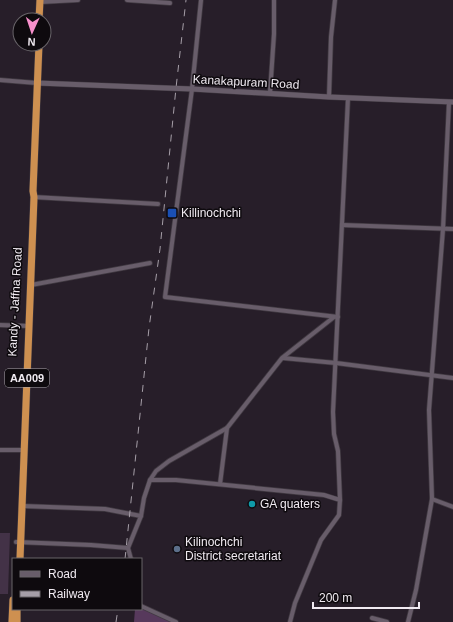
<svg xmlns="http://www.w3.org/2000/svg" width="453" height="622" viewBox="0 0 453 622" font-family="Arial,sans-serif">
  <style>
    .green { fill: #433247 }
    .forest { fill: #57395c }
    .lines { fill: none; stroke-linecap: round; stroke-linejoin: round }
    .minor-casing { stroke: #413a42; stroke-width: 5.5 }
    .tertiary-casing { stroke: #413a42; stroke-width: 6 }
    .trunk-casing { stroke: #413a42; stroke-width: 8 }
    .minor { stroke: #685d6a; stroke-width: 4 }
    .tertiary { stroke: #685d6a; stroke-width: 5 }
    .trunk { stroke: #ce9050; stroke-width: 7 }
    .rail { stroke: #a69fa8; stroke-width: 1; stroke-dasharray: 7 7; stroke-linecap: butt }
    .transit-dot { fill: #1a4fb4; stroke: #0e0a0e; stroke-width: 1.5 }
    .culture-dot { fill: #0f9aa8; stroke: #0e0a0e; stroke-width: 1.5 }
    .service-dot { fill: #5c6f8a; stroke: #0e0a0e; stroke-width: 1.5 }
    .labels { text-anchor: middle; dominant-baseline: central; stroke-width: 3; stroke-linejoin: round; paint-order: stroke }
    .shield { fill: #0e0a0e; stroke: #aca7ad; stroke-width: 1 }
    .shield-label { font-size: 11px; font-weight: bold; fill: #f0eaf1 }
    .street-label { font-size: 12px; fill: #f0eaf1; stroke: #0e0a0e }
    .poi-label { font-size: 12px; fill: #f0eaf1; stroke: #0e0a0e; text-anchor: start }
  </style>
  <rect width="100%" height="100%" fill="#271e29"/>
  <path class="green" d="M0 533H10L8 594H0Z"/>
  <path class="forest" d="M141 605 178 622H134L135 609H141Z"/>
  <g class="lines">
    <g class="minor-casing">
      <g id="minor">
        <path d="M127 0 170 3"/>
        <path d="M201 0 192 89 165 297 338 317"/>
        <path d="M40 2 78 0"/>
        <path d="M0 80 37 83"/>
        <path d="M270 93 274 34V0"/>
        <path d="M329 97 331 37 335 0"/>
        <path d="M33 197 158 204"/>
        <path d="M342 225 453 229"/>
        <path d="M31 285 150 263"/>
        <path d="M0 325 29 326"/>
        <path d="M283 358 336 363 453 378"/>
        <path d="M0 450H24"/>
        <path d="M150 480 156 471 169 461 227 428 282 358 334 317"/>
        <path d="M220 484 227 428"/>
        <path d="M432 499 453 507"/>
        <path d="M340 500 338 451 334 434 333 412 348 98"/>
        <path d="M141 516 144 498 150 480H176L324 495 340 500 339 515 321 540 295 603 290 622"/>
        <path d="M16 542 91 545 128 548 141 516 105 509 22 506"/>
        <path d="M128 548 131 559"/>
        <path d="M141 606 176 622"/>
        <path d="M372 618 387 622"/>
        <path d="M408 622 416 590 432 499 429 410 443 229 449 102"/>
      </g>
    </g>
    <g class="tertiary-casing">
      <path id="tertiary" d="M37 83 192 89 329 97 453 102"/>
    </g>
    <g class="trunk-casing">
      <g id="trunk">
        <path d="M39 20 40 0"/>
        <path d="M20 559 34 197 33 191 39 44"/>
        <path d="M12 622 13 600"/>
        <path d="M17 622V609"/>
      </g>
    </g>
    <use href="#minor" class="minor"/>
    <use href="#tertiary" class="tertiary"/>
    <use href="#trunk" class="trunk"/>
    <g class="rail">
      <path d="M125 559 149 328 160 249 176 88 186 0"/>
      <path d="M116 622 118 609"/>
    </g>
  </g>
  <rect class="transit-dot" x="167" y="208" width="10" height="10" rx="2"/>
  <circle class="culture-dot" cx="252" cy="504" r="4"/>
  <circle class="service-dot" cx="177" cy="549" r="4"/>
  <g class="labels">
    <rect class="shield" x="5" y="369" width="44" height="18" rx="3"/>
    <g class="shield-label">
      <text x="27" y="378">AA009</text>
    </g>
    <g class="street-label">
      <text transform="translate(246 82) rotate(3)">Kanakapuram Road</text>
      <text transform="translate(15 302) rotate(-87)">Kandy - Jaffna Road</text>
    </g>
    <g class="poi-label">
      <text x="181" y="213">Killinochchi</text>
      <text x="260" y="504">GA quaters</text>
      <text x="185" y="542">Kilinochchi<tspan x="185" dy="14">District secretariat</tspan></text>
    </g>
  </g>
  <rect x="12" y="558" width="130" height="52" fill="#0e0a0e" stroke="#686469"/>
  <rect x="20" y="571" width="20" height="6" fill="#685d6a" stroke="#686469"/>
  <text x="48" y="578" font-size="12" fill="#f0eaf1">Road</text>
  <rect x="20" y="591" width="20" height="6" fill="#a69fa8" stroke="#686469"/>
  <text x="48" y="598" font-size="12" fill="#f0eaf1">Railway</text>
  <g transform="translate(32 32) rotate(183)"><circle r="19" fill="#0e0a0e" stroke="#686469"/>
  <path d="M0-3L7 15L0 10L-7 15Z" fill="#f890cc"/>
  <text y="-6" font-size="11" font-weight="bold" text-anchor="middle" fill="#f0eaf1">N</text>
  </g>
  <path d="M313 602v6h106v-6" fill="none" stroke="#f0eaf1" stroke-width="2"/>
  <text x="319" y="602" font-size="12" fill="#f0eaf1" stroke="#0e0a0e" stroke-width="3" paint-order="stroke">200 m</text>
</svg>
